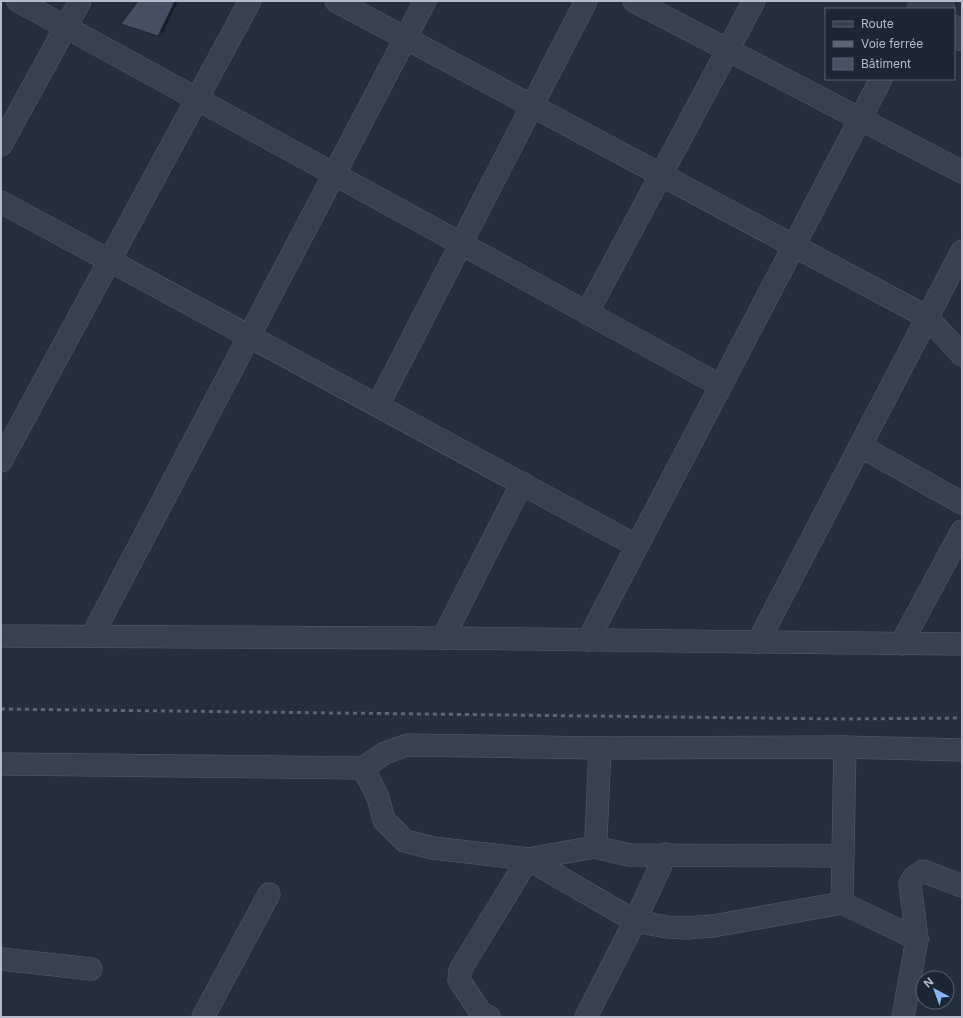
<svg xmlns="http://www.w3.org/2000/svg" width="963" height="1018" viewBox="0 0 963 1018" font-family="Inter,sans-serif">
  <style>
    .building { fill: #455162; stroke: #1f2835; filter: url(#shadow) }
    .lines { fill: none; stroke-linecap: round; stroke-linejoin: round }
    .street-casing { stroke: #565f6c; stroke-width: 23 }
    .street { stroke: #38414e; stroke-width: 22 }
    .rail { stroke: #5a6575; stroke-width: 3; stroke-dasharray: 4 4; stroke-linecap: butt }
  </style>
  <defs>
    <filter id="shadow"><feDropShadow dx="3.5" dy="-3.5" stdDeviation="1" flood-color="#0009"/></filter>
  </defs>
  <rect width="100%" height="100%" fill="#242f3e"/>
  <path class="building" d="M138 1H175L158 36 121 24Z"/>
  <g class="lines">
    <g class="street-casing">
      <g id="street">
        <path d="M18 1 721 386"/>
        <path d="M336 1 927 317 962 355"/>
        <path d="M634 1 962 172"/>
        <path d="M939 1 944 9"/>
        <path d="M918 9 923 1"/>
        <path d="M954 26 962 40"/>
        <path d="M1 145 80 1"/>
        <path d="M1 202 637 546"/>
        <path d="M587 313 754 1"/>
        <path d="M378 405 586 1"/>
        <path d="M860 446 962 503"/>
        <path d="M1 461 250 1"/>
        <path d="M1 636 443 638 758 642 962 644"/>
        <path d="M92 636 425 1"/>
        <path d="M443 638 522 483"/>
        <path d="M588 640 881 79"/>
        <path d="M758 642 962 251"/>
        <path d="M901 644 962 531"/>
        <path d="M600 748 596 838 595 847 629 855 843 856"/>
        <path d="M1 764 363 768 385 753 407 745 600 748 845 747 962 750"/>
        <path d="M363 768 378 797 384 820 405 841 433 848 528 859 635 921 667 927 687 928 713 926 842 903 917 939"/>
        <path d="M842 903 845 747"/>
        <path d="M1 959 91 969"/>
        <path d="M203 1017 269 894"/>
        <path d="M489 1017 481 1013 459 980 460 970 528 859 595 847"/>
        <path d="M586 1017 635 921 666 854"/>
        <path d="M903 1017 917 939 910 884 914 877 923 871 962 886"/>
      </g>
    </g>
    <use href="#street" class="street"/>
    <path class="rail" d="M1 709 844 719 962 718"/>
  </g>
  <rect width="963" height="1018" fill="none" stroke="#b4bcc9" stroke-width="4"/>
  <rect x="825" y="8" width="130" height="72" fill="#1d2633" stroke="#59626f"/>
  <rect x="833" y="21" width="20" height="6" fill="#38414e" stroke="#59626f"/>
  <text x="861" y="28" font-size="12" fill="#b4bcc9">Route</text>
  <rect x="833" y="41" width="20" height="6" fill="#5a6575" stroke="#59626f"/>
  <text x="861" y="48" font-size="12" fill="#b4bcc9">Voie ferrée</text>
  <rect x="833" y="58" width="20" height="12" fill="#455162" stroke="#59626f"/>
  <text x="861" y="68" font-size="12" fill="#b4bcc9">Bâtiment</text>
  <g transform="translate(935 990) rotate(319)"><circle r="19" fill="#1d2633" stroke="#59626f"/>
  <path d="M0-3L7 15L0 10L-7 15Z" fill="#8ab4f8"/>
  <text y="-6" font-size="11" font-weight="bold" text-anchor="middle" fill="#b4bcc9">N</text>
  </g>
</svg>
